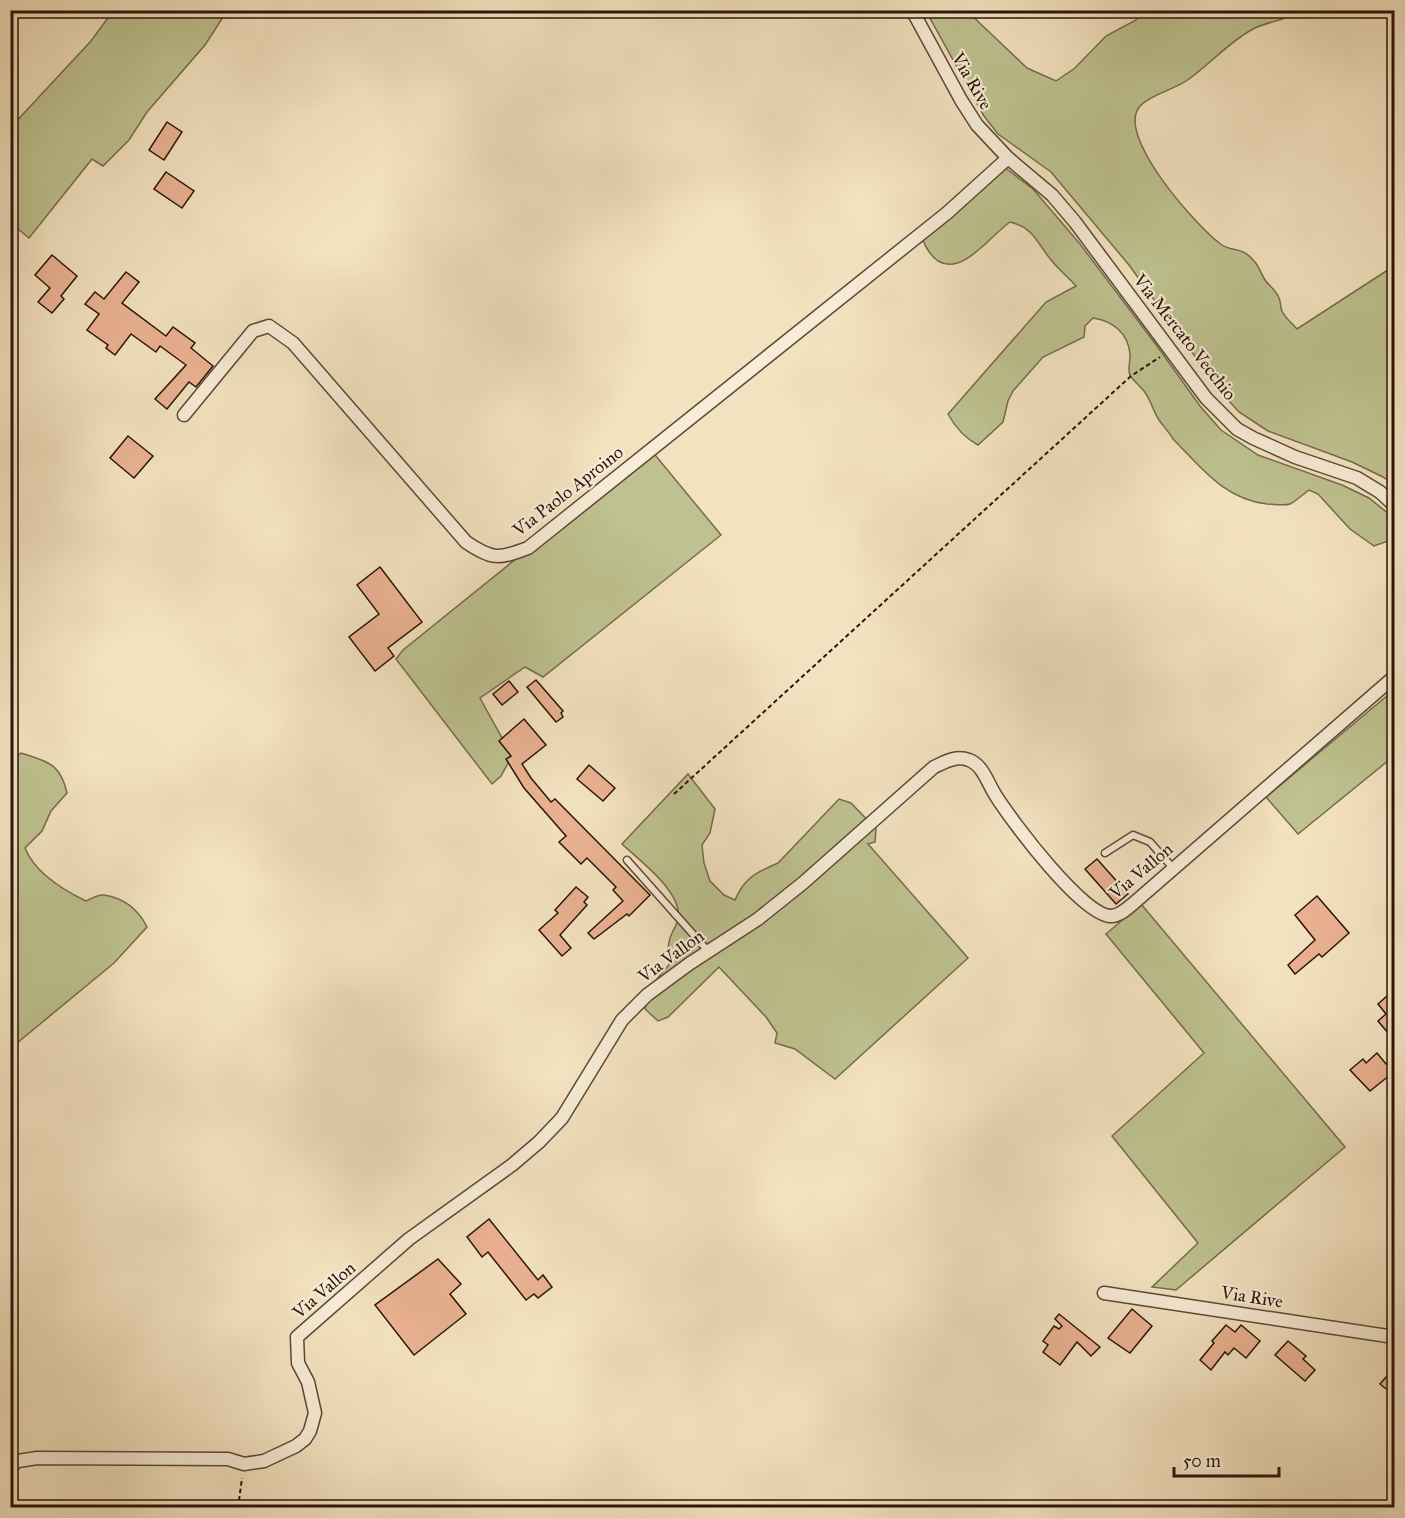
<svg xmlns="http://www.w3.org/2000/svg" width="1405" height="1518" viewBox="0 0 1405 1518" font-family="'IM FELL Great Primer',serif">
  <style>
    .green { fill: #bec290; stroke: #756b4d; stroke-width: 1.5 }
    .building { fill: #eab292; stroke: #2c140a; stroke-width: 1.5 }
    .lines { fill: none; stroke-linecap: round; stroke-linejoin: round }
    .service-casing { stroke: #5e4838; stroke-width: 9 }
    .minor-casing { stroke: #5e4838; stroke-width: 15 }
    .path { stroke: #2c140a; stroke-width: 2; stroke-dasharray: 4.5 3; stroke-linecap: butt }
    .service { stroke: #f7ecd6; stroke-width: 6 }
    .minor { stroke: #f7ecd6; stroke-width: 12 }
    .labels { text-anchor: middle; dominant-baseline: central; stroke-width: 4.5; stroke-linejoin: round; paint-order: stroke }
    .street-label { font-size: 18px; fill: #2c140a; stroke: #f7ecd6 }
  </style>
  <rect width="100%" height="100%" fill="#f3e2c0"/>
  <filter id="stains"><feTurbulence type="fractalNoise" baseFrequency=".00333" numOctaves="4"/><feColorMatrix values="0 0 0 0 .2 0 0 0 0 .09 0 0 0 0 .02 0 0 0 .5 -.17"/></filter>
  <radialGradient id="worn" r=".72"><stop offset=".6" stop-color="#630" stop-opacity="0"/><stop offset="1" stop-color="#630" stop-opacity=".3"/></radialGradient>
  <g class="green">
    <path d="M113 11H227L205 45 147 112 129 140 103 166 92 159 29 238 11 223V127L91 41Z"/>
    <path d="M926 11H967L1027 68 1056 81 1075 68 1106 36 1136 20 1145 11H1299C1287 21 1268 21 1253 29 1229 42 1211 63 1189 79 1176 89 1152 94 1141 105 1112 133 1198 228 1222 245 1232 252 1242 246 1254 261 1259 266 1261 274 1265 280 1270 287 1276 290 1279 298 1281 302 1280 307 1282 311 1285 318 1292 323 1297 329L1394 266V485L1383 477 1352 462 1268 431 1239 412 1220 391 1129 265 1051 172 998 134 984 116Z"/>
    <path d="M1004 167 1033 189 1080 244 1157 346 1200 406 1221 430 1258 455 1342 485 1369 498 1394 518V539L1374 546 1350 529 1318 494 1309 490C1305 493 1293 503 1290 504 1285 506 1273 504 1267 504 1224 499 1202 468 1173 439 1169 432 1164 427 1159 420 1153 411 1151 400 1144 391 1140 386 1135 382 1131 377 1126 370 1131 362 1130 354 1128 333 1113 321 1093 318L1085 326 1084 337 1043 357 1013 391 1008 401 1003 422 978 445C965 438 955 427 948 414L1046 302 1076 286C1068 277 1059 270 1052 261 1037 244 1035 228 1010 222 991 235 963 276 938 261 930 255 925 247 922 237Z"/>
    <path d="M651 450 721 535 543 677 525 667 480 698 512 756 501 776 492 784 396 659 403 650Z"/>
    <path d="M1394 690V756L1298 834 1266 797Z"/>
    <path d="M21 753C47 762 60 762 67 793L51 811 42 831 25 848C35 873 63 890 86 901 91 899 98 894 104 895 124 898 138 909 147 927L114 963 11 1048 10 762Z"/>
    <path d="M688 774 715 809 710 833 702 845 704 863 710 881 724 895 735 900C744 878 757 872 778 863L839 799 851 803 876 829 875 842 868 844 968 958 835 1079 795 1049 775 1043 777 1033 766 1017 719 967 668 1017 658 1021 645 1009C649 990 655 979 669 965 668 954 667 943 672 933 674 928 677 925 678 920 684 893 640 861 622 844Z"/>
    <path d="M1141 904 1345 1147 1176 1290 1152 1287 1198 1243 1112 1136 1204 1053 1106 934Z"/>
  </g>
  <g class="building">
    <path d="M167 122 182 132 164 160 149 150Z"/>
    <path d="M166 172 194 191 182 208 154 189Z"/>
    <path d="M52 255 77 276 61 296 64 299 52 313 38 302 50 288 35 275Z"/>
    <path d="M126 272 139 282 122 303 166 336 173 327 195 343 191 348 213 366 196 387 189 382 167 409 155 399 186 365 160 346 156 352 131 334 115 355 106 348 108 345 87 330 99 314 85 304 95 292 104 299Z"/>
    <path d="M128 436 153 456 134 478 110 458Z"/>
    <path d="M380 567 422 622 388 648 394 656 375 671 349 637 379 614 357 585Z"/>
    <path d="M536 680 563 711 561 713 563 717 556 722 527 687Z"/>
    <path d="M509 681 518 692 502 705 493 694Z"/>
    <path d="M524 719 546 745 522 764 531 778 551 802 555 799 650 895 629 916 627 914 594 939 588 933 623 901 613 890 616 887 587 858 581 864 559 842 566 836 524 788 506 759 511 756 499 741Z"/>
    <path d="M589 765 615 788 603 801 577 779Z"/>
    <path d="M1097 859 1128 894 1116 904 1085 869Z"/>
    <path d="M576 887 588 897 584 902 587 905 560 935 571 948 562 956 539 930 558 913 555 910Z"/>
    <path d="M1317 896 1349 933 1322 957 1319 954 1295 974 1288 965 1315 940 1295 915Z"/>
    <path d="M1395 989V1027L1388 1033 1378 1021 1386 1014 1378 1004Z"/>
    <path d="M1377 1053 1386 1064 1395 1057V1071L1370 1091 1350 1070 1363 1059 1366 1063Z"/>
    <path d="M489 1219 538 1280 543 1275 552 1287 538 1298 534 1294 526 1300 488 1252 482 1257 467 1237Z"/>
    <path d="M438 1259 461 1284 450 1294 466 1314 414 1355 375 1305Z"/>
    <path d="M1132 1309 1152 1326 1130 1353 1108 1338Z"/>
    <path d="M1059 1314 1100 1347 1091 1356 1077 1342 1060 1365 1043 1352 1048 1345 1043 1341 1054 1326 1059 1329 1062 1326 1055 1319Z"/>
    <path d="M1226 1325 1235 1332 1241 1325 1260 1341 1246 1358 1234 1348 1228 1355 1225 1352 1211 1370 1200 1360 1214 1343 1212 1341Z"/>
    <path d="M1288 1341 1306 1356 1303 1359 1315 1370 1305 1381 1275 1355Z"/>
    <path d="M1395 1367V1396L1380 1384Z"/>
  </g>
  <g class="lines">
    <g class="service-casing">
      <g id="service">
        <path d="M1105 853 1133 835 1150 842 1173 868"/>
        <path d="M627 860 708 951"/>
      </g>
    </g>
    <g class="minor-casing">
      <g id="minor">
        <path d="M912 10 961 100 977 125 1008 158 1052 195 1075 222 1206 398 1237 429 1253 438 1295 457 1357 478 1380 492 1394 505"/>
        <path d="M184 415 253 331 269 326 293 343 466 542C492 560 499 559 528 548L947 213 1008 158"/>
        <path d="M1104 1293 1394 1337"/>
        <path d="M10 1467 18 1461 37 1458 228 1459 244 1464 264 1461 296 1446 305 1439 310 1431 315 1413 308 1382 298 1363 297 1337 409 1239 512 1165 539 1142 562 1118 622 1020 647 995 689 964 758 919 803 883 934 767C945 762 956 755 969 760 983 765 988 784 996 796 1011 820 1084 918 1112 916 1121 915 1129 907 1135 902L1394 677"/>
      </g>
    </g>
    <g class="path">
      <path d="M674 794 1131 376 1160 357"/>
      <path d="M238 1508 242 1478"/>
    </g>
    <use href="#service" class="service"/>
    <use href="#minor" class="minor"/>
  </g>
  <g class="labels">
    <g class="street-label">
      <text transform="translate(972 81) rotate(60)">Via Rive</text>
      <text transform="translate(1185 337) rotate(52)">Via Mercato Vecchio</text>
      <text transform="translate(568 491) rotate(-38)">Via Paolo Aproino</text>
      <text transform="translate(1141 871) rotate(-40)">Via Vallon</text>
      <text transform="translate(671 956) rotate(-36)">Via Vallon</text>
      <text transform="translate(324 1290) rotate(-41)">Via Vallon</text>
      <text transform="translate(1252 1297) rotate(9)">Via Rive</text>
    </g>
  </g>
  <rect width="1405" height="1518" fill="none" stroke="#f3e2c0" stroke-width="36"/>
  <rect x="12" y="12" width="1381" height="1494" fill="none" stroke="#2c140a" stroke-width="3"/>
  <rect x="18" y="18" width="1369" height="1482" fill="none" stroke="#2c140a" stroke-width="1.5"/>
  <path d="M1174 1467v9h105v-9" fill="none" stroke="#2c140a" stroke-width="3"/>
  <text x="1183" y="1467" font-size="18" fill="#2c140a" stroke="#f7ecd6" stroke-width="4.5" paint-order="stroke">50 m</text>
  <rect width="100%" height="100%" filter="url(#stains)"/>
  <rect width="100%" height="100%" fill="url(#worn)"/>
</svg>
